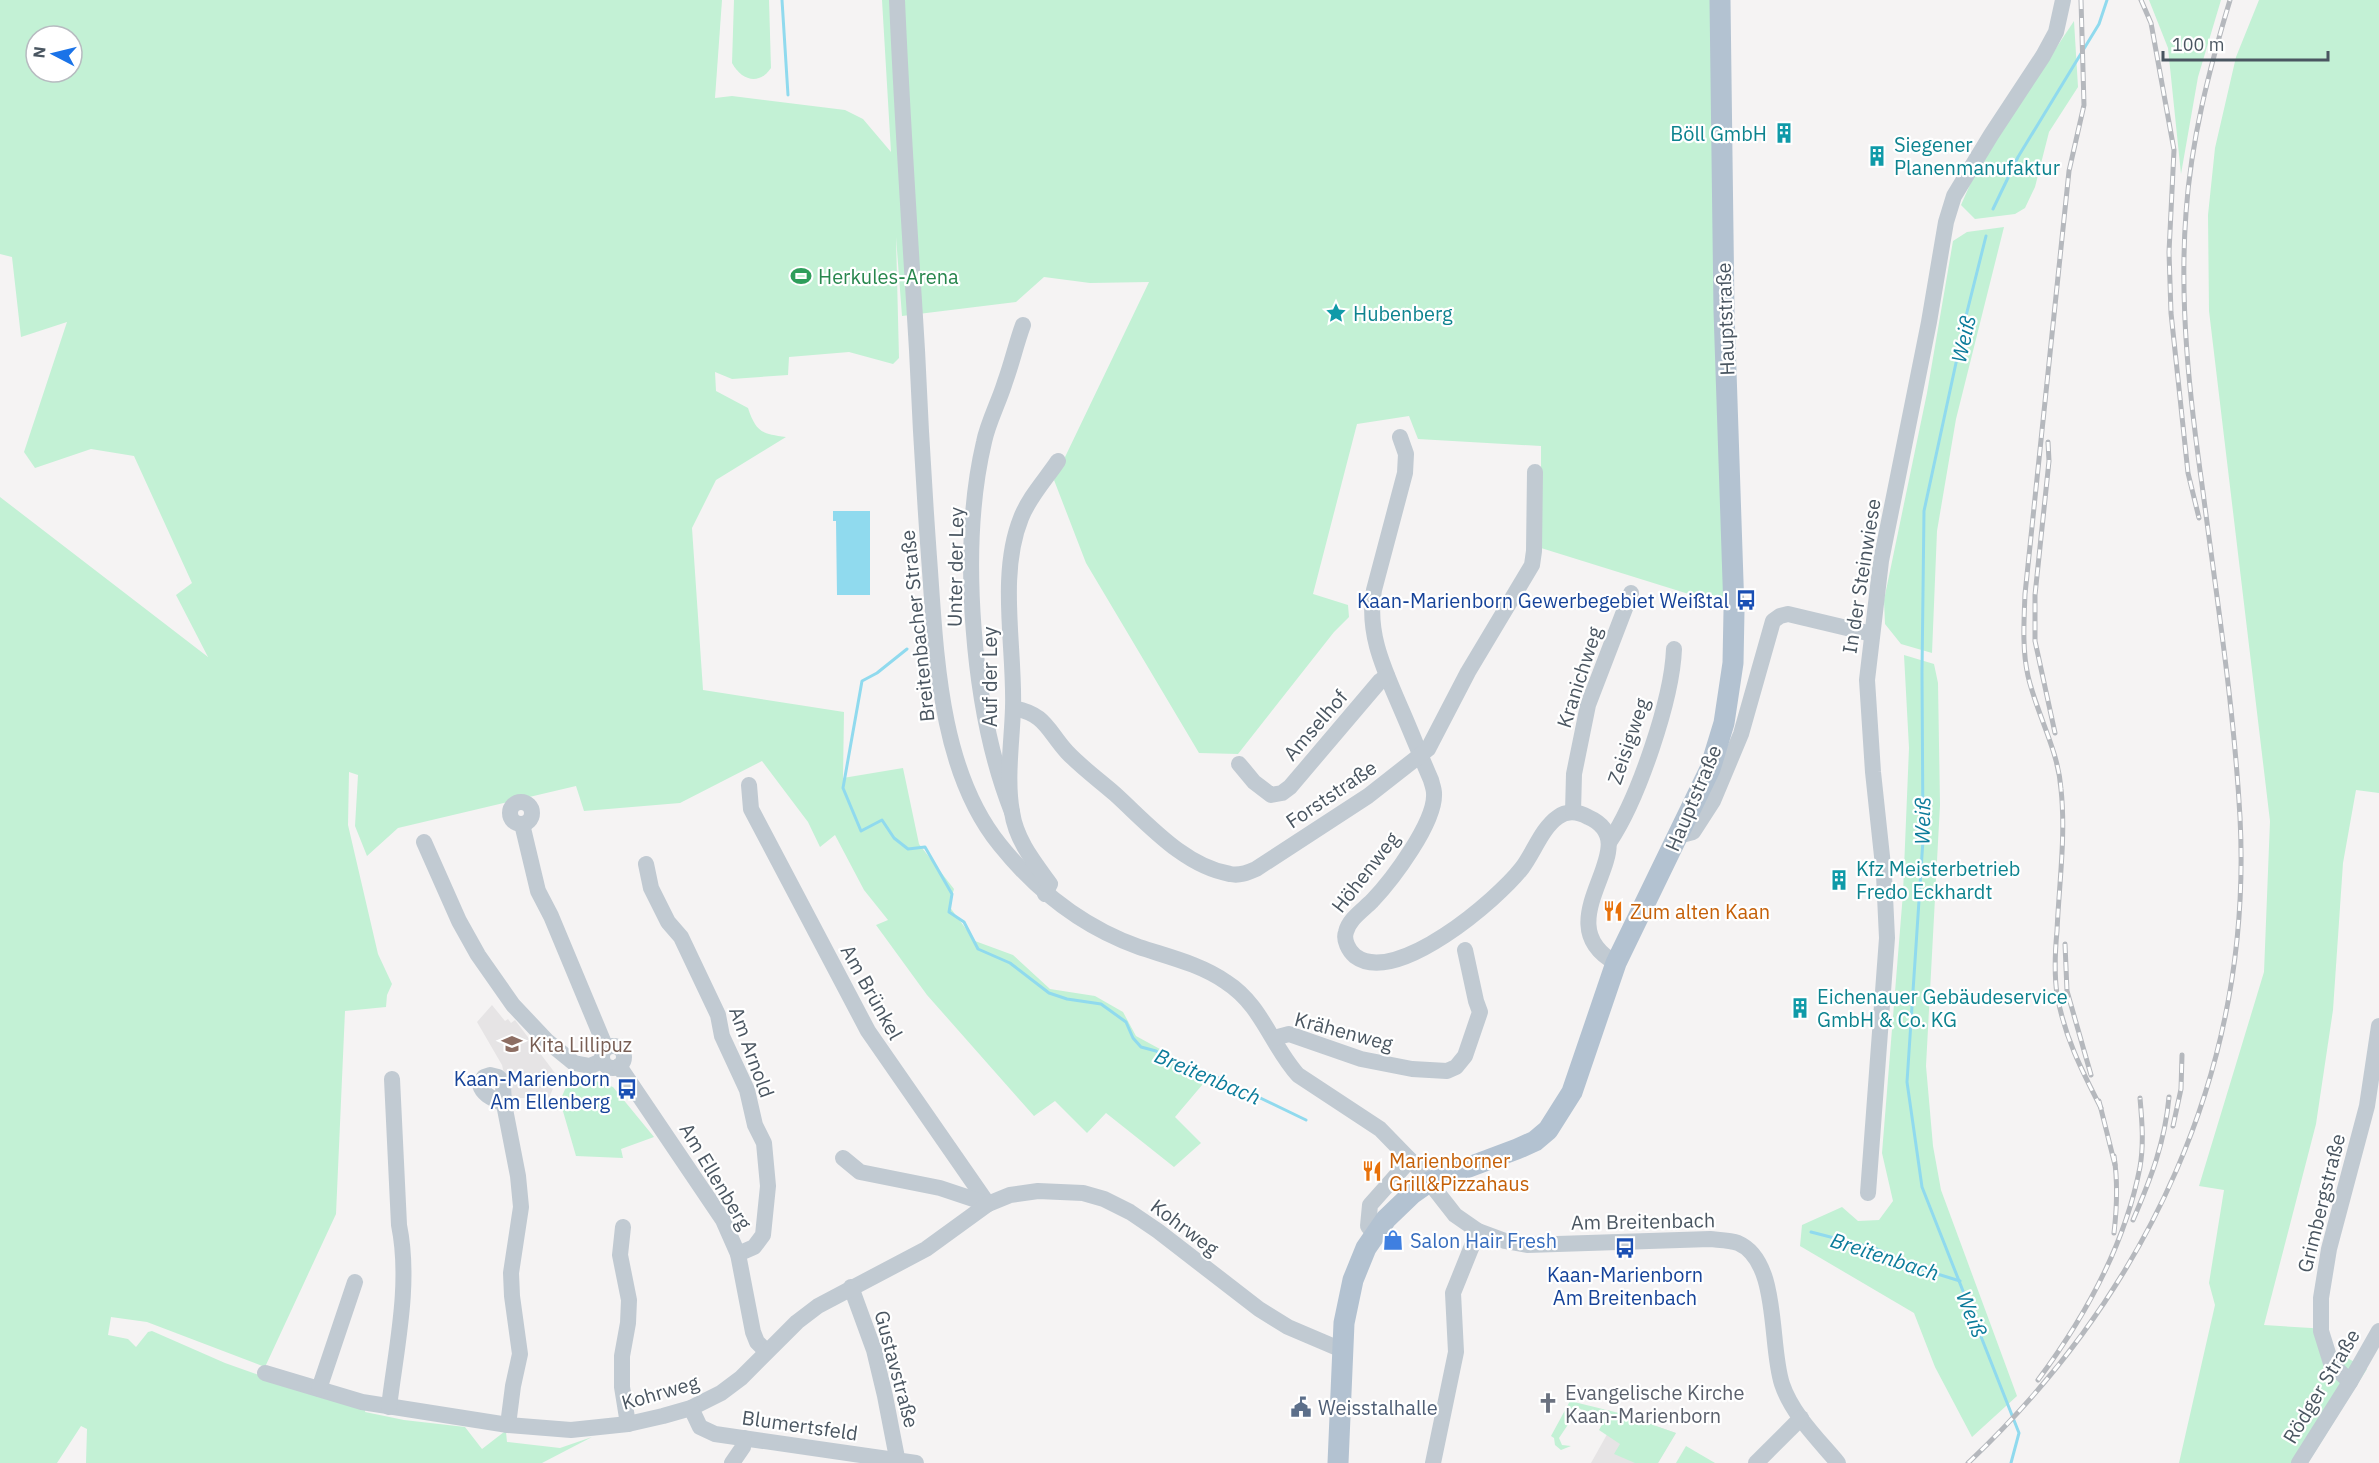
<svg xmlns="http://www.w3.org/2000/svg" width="2379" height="1463" viewBox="0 0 2379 1463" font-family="'IBM Plex Sans',sans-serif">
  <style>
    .education { fill: #e6e4e5 }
    .green { fill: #c3f1d5; fill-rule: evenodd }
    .water { fill: #90daee }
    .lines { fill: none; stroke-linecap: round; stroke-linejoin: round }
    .stream { stroke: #90daee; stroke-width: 3 }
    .minor { stroke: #c1cad2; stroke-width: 16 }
    .major { stroke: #b3c2d1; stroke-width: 21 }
    .rail-casing { stroke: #b5b8bd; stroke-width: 5 }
    .rail { stroke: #fff; stroke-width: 3; stroke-dasharray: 9; stroke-linecap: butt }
    .labels { text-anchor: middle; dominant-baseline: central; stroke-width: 4.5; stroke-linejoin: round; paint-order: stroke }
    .culture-label { font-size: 20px; fill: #0d838f; stroke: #fff; text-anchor: start }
    .leisure-label { font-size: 20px; fill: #27864d; stroke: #fff; text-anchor: start }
    .street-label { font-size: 20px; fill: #4a5661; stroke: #fff }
    .transit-label { font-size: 20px; fill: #164399; stroke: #fff; text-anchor: end }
    .food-label { font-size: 20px; fill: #c56008; stroke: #fff; text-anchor: start }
    .education-label { font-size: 20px; fill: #785e54; stroke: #fff; text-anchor: start }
    .shop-label { font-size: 20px; fill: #366cbe; stroke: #fff; text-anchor: start }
    .worship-label { font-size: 20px; fill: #5b616d; stroke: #fff; text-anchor: start }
    .service-label { font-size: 20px; fill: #4e5e75; stroke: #fff; text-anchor: start }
    .water-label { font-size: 21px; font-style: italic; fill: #0c7c9b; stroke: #fff }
  </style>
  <rect width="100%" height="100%" fill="#f5f3f3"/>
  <g class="education">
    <path d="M492 1005 505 1021 508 1019 511 1023 515 1020 558 1077 548 1100 527 1105 526 1098H510L502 1065 477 1022Z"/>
    <path d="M1619 1413 1676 1433 1658 1463H1591Z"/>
  </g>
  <g class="green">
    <path d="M0 0H722L715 98 732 96 845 110 863 119 891 152 882 0H1712L1724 605 1541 548V446L1418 439 1409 416 1357 424 1313 594 1348 605 1349 617 1334 632 1238 754 1199 753 1086 563 1054 480 1149 282 1090 283 1044 277 1016 302 902 316 896 237 899 358 893 364 849 352 789 357 788 375 732 379 715 372 716 391 748 408C756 432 762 434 786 437L716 480 692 528 703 690 844 712 843 778 903 768 919 844 954 889 949 906 975 941 1013 955 1050 989 1095 996 1123 1012 1136 1036 1193 1067 1208 1078 1175 1117 1201 1143 1174 1167 1106 1113 1087 1133 1055 1101 1034 1116 927 995 876 925 888 920 864 890 835 835 820 847 808 822 762 761 680 803 584 811 576 786 398 828 367 856 355 826 358 775 349 772 348 825 378 954 392 984 387 995 386 1007 345 1011 336 1214 265 1367 147 1322 111 1317 108 1335 128 1339 136 1347 148 1332 152 1331 225 1363 270 1379 366 1408 365 1412 404 1420 465 1427 482 1449 504 1432H506L507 1442 560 1448 592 1437 542 1463H86L87 1429 81 1426 57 1463H0V497L208 657 176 595 192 583 134 456 91 449 35 468 24 452 67 322 21 337 12 257 0 254ZM36 36H72V72H36Z"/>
    <path d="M734 0H769L771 68C759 86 741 80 732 63Z"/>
    <path d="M2149 0H2221L2198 77 2181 174 2168 48Z"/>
    <path d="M2259 0H2379V793L2356 790 2343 863 2333 1010 2316 1124 2264 1325 2328 1329 2333 1350 2367 1369 2308 1463H2179L2215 1305 2209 1283 2224 1190 2199 1186 2264 972 2270 821 2209 311 2208 215 2215 148 2236 57Z"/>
    <path d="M2074 21 2078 87 2049 132 2035 187 2025 208 2015 214 1975 219 1961 205 1980 162Z"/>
    <path d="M2004 227 1956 419 1937 531 1932 653 1901 644 1885 624 1884 600 1927 393 1953 241 1967 232Z"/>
    <path d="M1904 655 1934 664 1938 683 1940 805 1926 1066 1933 1146 1941 1190 2017 1396 1972 1437 1935 1367 1914 1313 1800 1246 1802 1225 1842 1207 1858 1221 1879 1220 1893 1201 1882 1153 1903 893 1909 748Z"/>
    <path d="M569 1080 596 1081 613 1087 654 1137 621 1149 623 1158 576 1156 560 1101Z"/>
    <path d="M1570 1401 1619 1413 1676 1433 1658 1463H1635L1614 1454 1620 1444 1599 1430 1604 1421 1600 1418 1601 1414 1593 1410 1585 1412 1579 1408 1559 1438 1562 1445 1571 1446 1561 1450 1555 1445 1554 1438 1551 1436Z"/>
    <path d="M1686 1446 1715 1463H1676Z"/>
  </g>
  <path class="water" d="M833 511H870V595H837L836 521H833Z"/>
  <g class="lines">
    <g class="stream">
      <path d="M782 0 788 95"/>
      <path d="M1993 209 2018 157 2099 24 2107 0"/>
      <path d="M1986 236 1967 312 1924 511 1922 672 1923 840 1907 1082 1922 1187 2019 1433 2011 1463"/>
      <path d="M907 649 877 673 862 681 843 788 861 831 882 820 894 838 908 849 925 847 952 894 949 912 964 922 978 949 1010 963 1049 993 1067 999 1101 1004 1126 1022 1133 1038 1141 1047 1156 1051 1197 1075 1202 1070 1306 1120"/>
      <path d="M1811 1232 1877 1249 1918 1268 1960 1281"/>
    </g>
    <g class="minor">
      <path d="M897 0C902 117 910 234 917 350 920 419 924 488 929 557 936 650 938 769 1000 845 1037 891 1083 927 1139 947 1169 957 1200 964 1226 982 1262 1005 1271 1045 1298 1075L1380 1129 1419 1169 1455 1215 1478 1231 1505 1241 1527 1245 1710 1239C1719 1240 1730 1240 1738 1243 1780 1261 1769 1345 1782 1384 1792 1414 1818 1439 1838 1463"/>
      <path d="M1400 437 1406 454 1405 473 1374 590C1366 634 1385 671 1402 711 1412 734 1421 757 1431 780 1432 784 1434 789 1434 793 1436 822 1392 880 1372 901 1363 910 1349 919 1346 932 1343 940 1349 951 1355 956 1396 987 1498 899 1522 868 1534 852 1542 828 1558 817 1567 810 1579 812 1588 817 1652 845 1540 921 1616 963"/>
      <path d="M1013 708C1046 714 1047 730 1067 752 1081 767 1099 780 1115 794 1148 824 1184 866 1230 874 1239 876 1247 873 1256 869L1368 796 1428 749 1468 672 1532 565 1534 551 1535 472"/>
      <path d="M1239 764 1254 782 1271 795 1282 793 1290 787 1380 681 1387 676"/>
      <path d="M749 785 751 809 868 1031 988 1204"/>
      <circle cx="521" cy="813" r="11"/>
      <path d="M1012 812C972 711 959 548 984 442 988 422 999 402 1005 382 1012 363 1016 344 1023 325"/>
      <path d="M1573 812 1574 774 1588 705 1631 593"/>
      <path d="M522 824 538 891 551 916 606 1048"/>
      <path d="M1678 836 1693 832 1713 801 1741 734 1773 621 1780 616 1788 614 1872 634"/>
      <path d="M1610 841C1638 799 1672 700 1674 649"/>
      <path d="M424 842 459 921 478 955 513 1005 547 1041 574 1063 590 1066 602 1061"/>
      <path d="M646 864 651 888 668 922 681 937 718 1015 722 1036 747 1090 755 1125 764 1143 768 1186 763 1235 754 1247 738 1254"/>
      <path d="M1045 894 1050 884C1034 862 1016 840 1012 812 1006 779 1012 742 1013 708 1015 648 998 575 1021 518 1029 497 1046 479 1058 461"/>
      <path d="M1274 1038 1289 1034 1361 1059 1412 1069 1447 1071 1456 1067 1465 1056 1480 1012 1476 1001 1465 950"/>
      <circle cx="613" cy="1057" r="11"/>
      <path d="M619 1066 723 1220 738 1254 753 1332 757 1342 766 1351"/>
      <path d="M504 1104C495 1099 483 1096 480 1085L484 1077 490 1075 498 1077 501 1080 503 1086 504 1104 518 1176 521 1207 511 1273 512 1296 520 1354 513 1386 508 1425"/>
      <path d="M843 1158 860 1172 940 1188 988 1204"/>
      <path d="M1868 1193 1887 938 1884 875 1873 772 1867 680 1881 561 1929 322 1946 222 1954 196 1991 135 2043 56 2056 32 2063 0"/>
      <path d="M623 1227 620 1255 629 1300 628 1323 622 1356V1387L628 1424"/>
      <path d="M1375 1235 1368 1226 1370 1205 1410 1160"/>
      <path d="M851 1287 874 1350 885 1396 898 1463"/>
      <path d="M265 1373 362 1402 508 1425 571 1430 628 1424 663 1416 691 1408 721 1393 741 1378 797 1322 818 1306 926 1249 988 1204 1010 1195 1038 1191 1083 1193 1104 1199 1130 1212 1158 1231 1259 1309 1288 1327 1342 1350"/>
      <path d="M2350 1382 2331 1363 2321 1331V1298L2329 1249 2367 1106 2379 1026"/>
      <path d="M319 1389 355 1282"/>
      <path d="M389 1407C396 1348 411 1284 399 1225L392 1079"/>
      <path d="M691 1408 700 1427 715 1434 916 1463"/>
      <path d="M732 1463 743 1447 744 1438"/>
      <path d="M1433 1463 1456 1352 1453 1293 1478 1231"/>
      <path d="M1756 1463 1801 1418"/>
      <path d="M2299 1463 2350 1382 2379 1331"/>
    </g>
    <path class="major" d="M1338 1463 1344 1323 1353 1280 1366 1248 1386 1219 1412 1194 1429 1182 1517 1149 1535 1141 1548 1130 1572 1092 1616 963 1710 769 1724 723 1733 663 1734 611 1724 311 1720 0"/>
    <g class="rail-casing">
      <g id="rail">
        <path d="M2081 0 2084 105 2069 171 2025 594C2024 621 2022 649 2028 676 2037 715 2058 749 2061 789 2066 836 2059 884 2057 931 2055 952 2054 973 2057 994 2064 1036 2082 1071 2101 1108"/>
        <path d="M2141 0 2151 23 2174 150 2169 252 2171 313 2188 473 2199 518"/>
        <path d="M2048 442 2049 461 2035 595V641L2055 733"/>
        <path d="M2065 944 2067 991 2091 1075"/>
        <path d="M2099 1101 2115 1165"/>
        <path d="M2173 1126 2181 1089 2182 1055"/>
        <path d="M2133 1220C2151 1178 2165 1142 2169 1097"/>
        <path d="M2114 1233C2117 1207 2118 1182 2114 1156"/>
        <path d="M2038 1380C2085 1317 2125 1245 2140 1167 2144 1144 2142 1121 2140 1098"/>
        <path d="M1968 1463C2148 1293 2253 1068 2240 817 2234 708 2217 600 2203 492 2190 400 2179 306 2186 213 2191 140 2209 70 2230 0"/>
      </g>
    </g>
    <use href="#rail" class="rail"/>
  </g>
  <defs>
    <g id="building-bare" transform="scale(1.62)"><path d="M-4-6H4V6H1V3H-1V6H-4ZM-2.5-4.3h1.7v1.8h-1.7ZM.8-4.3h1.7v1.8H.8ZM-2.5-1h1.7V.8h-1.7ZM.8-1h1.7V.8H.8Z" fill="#0f9aa8" stroke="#fff" stroke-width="2.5" paint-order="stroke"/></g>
    <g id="stadium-bare" transform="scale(1.62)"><path d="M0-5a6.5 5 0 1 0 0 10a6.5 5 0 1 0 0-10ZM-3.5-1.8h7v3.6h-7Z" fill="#2e9e5b" stroke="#fff" stroke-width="2.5" paint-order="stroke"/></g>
    <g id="sight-bare" transform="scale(1.62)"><path d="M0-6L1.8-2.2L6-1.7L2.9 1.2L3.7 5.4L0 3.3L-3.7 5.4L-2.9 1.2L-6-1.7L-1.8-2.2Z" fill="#0f9aa8" stroke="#fff" stroke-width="2.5" paint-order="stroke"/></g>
    <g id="bus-bare" transform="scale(1.62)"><path d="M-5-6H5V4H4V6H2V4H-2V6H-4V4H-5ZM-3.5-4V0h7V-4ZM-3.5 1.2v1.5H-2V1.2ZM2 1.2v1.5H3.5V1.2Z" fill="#1a4fb4" stroke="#fff" stroke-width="2.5" paint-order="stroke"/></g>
    <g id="restaurant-bare" transform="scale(1.62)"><path d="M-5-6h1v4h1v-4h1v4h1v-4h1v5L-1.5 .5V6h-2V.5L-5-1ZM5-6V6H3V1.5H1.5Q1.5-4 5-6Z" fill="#e8710a" stroke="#fff" stroke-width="2.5" paint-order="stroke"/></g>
    <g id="school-bare" transform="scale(1.62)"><path d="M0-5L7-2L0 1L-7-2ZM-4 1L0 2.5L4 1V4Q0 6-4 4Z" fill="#8d6e63" stroke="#fff" stroke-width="2.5" paint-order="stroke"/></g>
    <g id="shop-bare" transform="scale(1.62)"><path d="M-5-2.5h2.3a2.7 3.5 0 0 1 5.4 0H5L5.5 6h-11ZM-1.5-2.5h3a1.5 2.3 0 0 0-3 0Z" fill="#3f7fe0" stroke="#fff" stroke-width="2.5" paint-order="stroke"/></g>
    <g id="church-bare" transform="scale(1.62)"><path d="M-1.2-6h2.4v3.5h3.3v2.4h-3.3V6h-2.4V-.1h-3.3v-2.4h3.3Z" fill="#6b7280" stroke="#fff" stroke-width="2.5" paint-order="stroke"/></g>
    <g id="civic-bare" transform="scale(1.62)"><path d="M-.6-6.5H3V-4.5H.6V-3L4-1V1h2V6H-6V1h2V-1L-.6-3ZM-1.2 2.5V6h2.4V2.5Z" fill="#5c6f8a" stroke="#fff" stroke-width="2.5" paint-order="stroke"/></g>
  </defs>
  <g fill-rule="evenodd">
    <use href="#building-bare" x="1784" y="133"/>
    <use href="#building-bare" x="1877" y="156"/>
    <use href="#stadium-bare" x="801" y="276"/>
    <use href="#sight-bare" x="1336" y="313"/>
    <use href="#bus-bare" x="1746" y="600"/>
    <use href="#building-bare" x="1839" y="880"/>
    <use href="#restaurant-bare" x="1613" y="911"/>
    <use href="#building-bare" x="1800" y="1008"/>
    <use href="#school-bare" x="512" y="1044"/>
    <use href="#bus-bare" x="627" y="1089"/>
    <use href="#restaurant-bare" x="1372" y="1171"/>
    <use href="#shop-bare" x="1393" y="1240"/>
    <use href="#bus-bare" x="1625" y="1248"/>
    <use href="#church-bare" x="1548" y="1403"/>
    <use href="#civic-bare" x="1301" y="1407"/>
  </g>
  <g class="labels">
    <g class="culture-label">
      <text x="1767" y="133" text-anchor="end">Böll GmbH</text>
      <text x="1894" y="144">Siegener<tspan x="1894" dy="23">Planenmanufaktur</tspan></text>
      <text x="1353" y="313">Hubenberg</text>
      <text x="1856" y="868">Kfz Meisterbetrieb<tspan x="1856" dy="23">Fredo Eckhardt</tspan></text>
      <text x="1817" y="996">Eichenauer Gebäudeservice<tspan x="1817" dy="23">GmbH &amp; Co. KG</tspan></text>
    </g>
    <g class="leisure-label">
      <text x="818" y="276">Herkules-Arena</text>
    </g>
    <g class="street-label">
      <text transform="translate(1725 319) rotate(-92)">Hauptstraße</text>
      <text transform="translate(955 567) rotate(-89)">Unter der Ley</text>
      <text transform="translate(1861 576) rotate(-81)">In der Steinwiese</text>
      <text transform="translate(917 626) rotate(-96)">Breitenbacher Straße</text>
      <text transform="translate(989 677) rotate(-90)">Auf der Ley</text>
      <text transform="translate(1579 677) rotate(-72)">Kranichweg</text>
      <text transform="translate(1315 725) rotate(-49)">Amselhof</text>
      <text transform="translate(1628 741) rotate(-71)">Zeisigweg</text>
      <text transform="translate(1331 794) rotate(-34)">Forststraße</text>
      <text transform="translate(1693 798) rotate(-67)">Hauptstraße</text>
      <text transform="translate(1365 872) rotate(-52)">Höhenweg</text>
      <text transform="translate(872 992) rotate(61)">Am Brünkel</text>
      <text transform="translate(1344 1031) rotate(15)">Krähenweg</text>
      <text transform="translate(752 1052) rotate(70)">Am Arnold</text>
      <text transform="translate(716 1176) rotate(59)">Am Ellenberg</text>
      <text transform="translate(2321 1203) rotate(-76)">Grimbergstraße</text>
      <text transform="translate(1643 1221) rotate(-1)">Am Breitenbach</text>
      <text transform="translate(1185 1227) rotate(37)">Kohrweg</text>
      <text transform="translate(897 1369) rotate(75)">Gustavstraße</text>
      <text transform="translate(2321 1386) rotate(-59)">Rödger Straße</text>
      <text transform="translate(660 1392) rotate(-16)">Kohrweg</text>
      <text transform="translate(800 1425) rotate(8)">Blumertsfeld</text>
    </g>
    <g class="transit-label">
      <text x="1729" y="600">Kaan-Marienborn Gewerbegebiet Weißtal</text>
      <text x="610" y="1078">Kaan-Marienborn<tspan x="610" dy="23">Am Ellenberg</tspan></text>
      <text x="1625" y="1274" text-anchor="middle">Kaan-Marienborn<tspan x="1625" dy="23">Am Breitenbach</tspan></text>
    </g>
    <g class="food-label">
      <text x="1630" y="911">Zum alten Kaan</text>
      <text x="1389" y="1160">Marienborner<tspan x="1389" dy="23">Grill&amp;Pizzahaus</tspan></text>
    </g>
    <g class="education-label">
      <text x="529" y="1044">Kita Lillipuz</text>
    </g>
    <g class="shop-label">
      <text x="1410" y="1240">Salon Hair Fresh</text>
    </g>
    <g class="worship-label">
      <text x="1565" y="1392">Evangelische Kirche<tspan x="1565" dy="23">Kaan-Marienborn</tspan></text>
    </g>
    <g class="service-label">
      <text x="1318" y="1407">Weisstalhalle</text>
    </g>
    <g class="water-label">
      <text transform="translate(1963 339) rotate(-77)">Weiß</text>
      <text transform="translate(1922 821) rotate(-89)">Weiß</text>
      <text transform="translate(1208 1076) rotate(23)">Breitenbach</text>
      <text transform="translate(1885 1256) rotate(18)">Breitenbach</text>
      <text transform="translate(1972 1314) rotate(68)">Weiß</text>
    </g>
  </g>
  <g transform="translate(54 54) rotate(277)"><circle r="28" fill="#ffffff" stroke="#b7bbc0" stroke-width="1.5"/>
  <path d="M0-4.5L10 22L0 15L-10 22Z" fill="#1a73e8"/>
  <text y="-9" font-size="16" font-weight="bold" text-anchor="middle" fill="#4a5661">N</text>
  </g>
  <path d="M2163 51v9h165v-9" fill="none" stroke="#4a5661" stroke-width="3"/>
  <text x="2172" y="51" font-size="18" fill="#4a5661" stroke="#ffffff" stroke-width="4.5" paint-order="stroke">100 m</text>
</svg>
